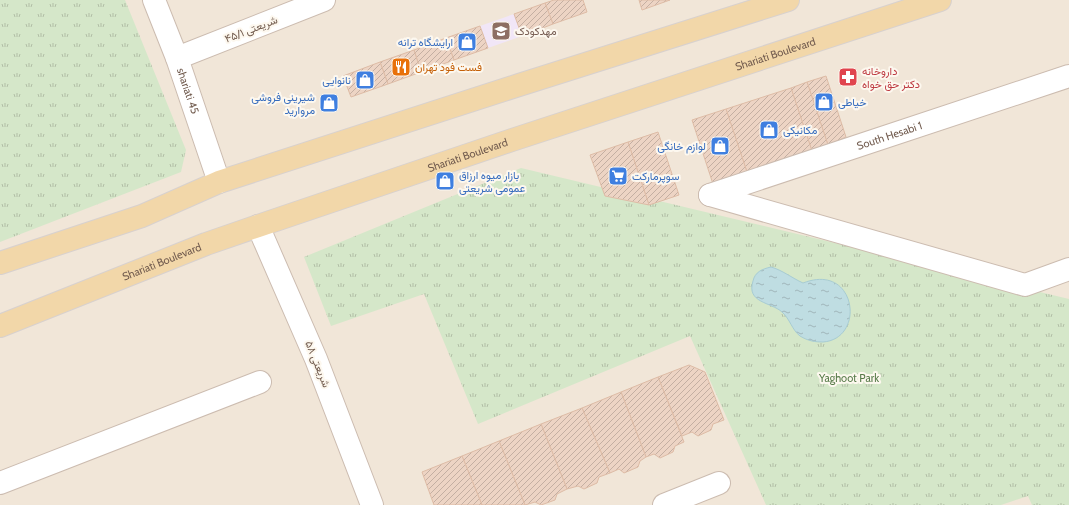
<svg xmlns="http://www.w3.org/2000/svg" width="1069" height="505" viewBox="0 0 1069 505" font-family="Cabin,Vazirmatn,sans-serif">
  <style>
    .residential { fill: #f1e6d8 }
    .education { fill: #f1e6f7 }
    .park { fill: url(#park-tufts) }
    .water { fill: url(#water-ripples); stroke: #a7ccd3 }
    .building { fill: url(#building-hatch); stroke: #debca6 }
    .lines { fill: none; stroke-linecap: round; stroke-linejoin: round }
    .minor-casing { stroke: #ccbcb0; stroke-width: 24 }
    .major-casing { stroke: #d8d1ce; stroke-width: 24 }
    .minor { stroke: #fff; stroke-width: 22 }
    .major { stroke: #f2d7a9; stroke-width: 22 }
    .labels { text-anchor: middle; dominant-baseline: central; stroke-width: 4; stroke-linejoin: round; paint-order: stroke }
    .street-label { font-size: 11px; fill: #725c4f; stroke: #fdf8ef }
    .education-label { font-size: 11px; fill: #785e54; stroke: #fdf8ef; text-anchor: start }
    .shop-label { font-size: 11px; fill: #366cbe; stroke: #fdf8ef; text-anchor: end }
    .food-label { font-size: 11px; fill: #c56008; stroke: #fdf8ef; text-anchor: start }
    .health-label { font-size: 11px; fill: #be3a42; stroke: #fdf8ef; text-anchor: start }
    .park-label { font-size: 11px; fill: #597c4b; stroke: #fdf8ef }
  </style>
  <defs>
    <pattern id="park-tufts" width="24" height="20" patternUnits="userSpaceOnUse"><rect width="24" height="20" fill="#d5e7c9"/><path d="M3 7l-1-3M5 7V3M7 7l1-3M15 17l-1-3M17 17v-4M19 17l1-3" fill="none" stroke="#b1bea6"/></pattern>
    <pattern id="water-ripples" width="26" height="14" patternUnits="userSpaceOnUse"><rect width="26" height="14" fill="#bfdde2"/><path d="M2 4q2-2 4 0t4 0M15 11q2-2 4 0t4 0" fill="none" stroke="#a0b6ba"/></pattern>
    <pattern id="building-hatch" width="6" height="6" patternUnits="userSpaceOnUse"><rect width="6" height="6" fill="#edd4c4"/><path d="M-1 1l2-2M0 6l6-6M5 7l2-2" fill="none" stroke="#c4afa2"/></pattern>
  </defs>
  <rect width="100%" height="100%" fill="#faf4e9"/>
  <rect class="residential" x="0" y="0" width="1069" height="505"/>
  <path class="education" d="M514 14 522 36 488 48 480 26Z"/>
  <g class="park">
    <path d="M0 0H125L186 150 181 172 0 242Z"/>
    <path d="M521 168 1069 299V505H1032L1028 496 1001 505H766L690 336 478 424 424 294 331 326 304 257Z"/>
  </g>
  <path class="water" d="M771 267C782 270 792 278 803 283 857 262 866 339 823 342 815 342 808 341 800 336 792 330 790 319 782 312 771 302 746 303 753 281 755 272 762 269 771 267Z"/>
  <g class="building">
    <path d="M554 0H583L587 12 553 24 545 3Z"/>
    <path d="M639 0H670L642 10Z"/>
    <path d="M545 3 553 24 522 36 514 14Z"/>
    <path d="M480 26 488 48 454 60 446 38Z"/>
    <path d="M446 38 454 60 421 72 414 50Z"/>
    <path d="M414 50 421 72 388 84 380 62Z"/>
    <path d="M380 62 388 84 351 97 343 76Z"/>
    <path d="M826 76 846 137 828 145 807 82Z"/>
    <path d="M807 82 828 145 812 151 791 88Z"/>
    <path d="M791 88 812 151 747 172 726 109Z"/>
    <path d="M726 109 747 172 713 184 692 120Z"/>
    <path d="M658 132 679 195 649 205 628 142Z"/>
    <path d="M628 142 649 205 605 196 590 155Z"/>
    <path d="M689 365 705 372 724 420 713 424 711 430 698 436 692 432 682 436 658 377Z"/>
    <path d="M658 377 684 442 675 446 673 452 660 458 654 454 646 457 621 392Z"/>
    <path d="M621 392 646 457 640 461 638 467 624 473 619 469 610 473 582 408Z"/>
    <path d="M582 408 610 473 599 477 597 483 584 489 578 486 567 489 541 424Z"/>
    <path d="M541 424 567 489 557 494 555 500 541 505 535 502 525 505 499 441Z"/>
    <path d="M499 441 525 505H482L462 456Z"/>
    <path d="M462 456 482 505H434L422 472Z"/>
  </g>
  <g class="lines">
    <g class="minor-casing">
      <g id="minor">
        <path id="s1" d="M154 0 177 58 219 182"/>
        <path d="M177 58 324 0"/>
        <path id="s2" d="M710 195 1069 76"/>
        <path d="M710 195 1025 285 1069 269"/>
        <path d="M258 226 316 359 372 505"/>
        <path d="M0 483 260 382"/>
        <path d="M664 505 719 483"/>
      </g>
    </g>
    <g class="major-casing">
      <g id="major">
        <path d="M0 263 142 216 219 182 519 85 788 0"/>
        <path id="s3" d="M0 326 206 244 258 226 512 140 940 0"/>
      </g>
    </g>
    <use href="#minor" class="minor"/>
    <use href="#major" class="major"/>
  </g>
  <defs>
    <g id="school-square" transform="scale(1)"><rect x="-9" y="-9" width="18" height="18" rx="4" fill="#8d6e63" stroke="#fdf8ef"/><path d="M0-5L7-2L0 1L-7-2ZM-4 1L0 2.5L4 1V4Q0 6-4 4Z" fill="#fff"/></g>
    <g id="shop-square" transform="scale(1)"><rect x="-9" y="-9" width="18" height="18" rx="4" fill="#3f7fe0" stroke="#fdf8ef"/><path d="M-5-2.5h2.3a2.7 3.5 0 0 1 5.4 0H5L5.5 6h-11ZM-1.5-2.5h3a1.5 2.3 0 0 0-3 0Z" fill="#fff"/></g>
    <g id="restaurant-square" transform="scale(1)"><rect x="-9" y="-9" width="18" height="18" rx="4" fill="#e8710a" stroke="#fdf8ef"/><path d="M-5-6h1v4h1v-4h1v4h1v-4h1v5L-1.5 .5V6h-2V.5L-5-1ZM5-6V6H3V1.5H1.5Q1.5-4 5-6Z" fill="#fff"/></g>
    <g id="pharmacy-square" transform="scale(1)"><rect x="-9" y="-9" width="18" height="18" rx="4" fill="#e0444e" stroke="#fdf8ef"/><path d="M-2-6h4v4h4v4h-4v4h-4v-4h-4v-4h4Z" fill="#fff"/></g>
    <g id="supermarket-square" transform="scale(1)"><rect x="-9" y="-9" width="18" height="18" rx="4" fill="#3f7fe0" stroke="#fdf8ef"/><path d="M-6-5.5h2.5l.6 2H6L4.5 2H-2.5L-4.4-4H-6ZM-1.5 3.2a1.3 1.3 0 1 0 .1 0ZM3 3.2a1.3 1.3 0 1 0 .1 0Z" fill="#fff"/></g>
  </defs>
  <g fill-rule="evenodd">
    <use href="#school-square" x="501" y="31"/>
    <use href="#shop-square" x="467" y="42"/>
    <use href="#restaurant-square" x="401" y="67"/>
    <use href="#pharmacy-square" x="848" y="77"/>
    <use href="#shop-square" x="365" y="80"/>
    <use href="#shop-square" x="824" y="102"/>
    <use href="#shop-square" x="329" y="103"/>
    <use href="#shop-square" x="769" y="130"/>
    <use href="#shop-square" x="720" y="146"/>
    <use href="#supermarket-square" x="618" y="176"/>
    <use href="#shop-square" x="445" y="181"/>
  </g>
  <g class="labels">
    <g class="street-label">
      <text transform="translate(251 29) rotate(-21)">شریعتی ۴۵/۱</text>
      <text stroke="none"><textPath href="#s3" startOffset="822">Shariati Boulevard</textPath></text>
      <text stroke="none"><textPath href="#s1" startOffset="97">shariati 45</textPath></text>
      <text stroke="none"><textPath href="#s2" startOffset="189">South Hesabi 1</textPath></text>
      <text stroke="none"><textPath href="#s3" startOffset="498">Shariati Boulevard</textPath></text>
      <text stroke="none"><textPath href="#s3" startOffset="174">Shariati Boulevard</textPath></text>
      <text transform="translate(318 364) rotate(68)">شریعتی ۵۸</text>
    </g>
    <g class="education-label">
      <text x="515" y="31">مهدکودک</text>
    </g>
    <g class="shop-label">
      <text x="453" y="42">ارایشگاه ترانه</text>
      <text x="351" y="80">نانوایی</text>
      <text x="315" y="97">شیرینی فروشی<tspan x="315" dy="13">مروارید</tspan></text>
      <text x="838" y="102" text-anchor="start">خیاطی</text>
      <text x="783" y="130" text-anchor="start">مکانیکی</text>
      <text x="706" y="146">لوازم خانگی</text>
      <text x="459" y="175" text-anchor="start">بازار میوه ارزاق<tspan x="459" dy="13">عمومی شریعتی</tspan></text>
      <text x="632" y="176" text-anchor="start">سوپرمارکت</text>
    </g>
    <g class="food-label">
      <text x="415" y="67">فست فود تهران</text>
    </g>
    <g class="health-label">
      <text x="862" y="71">داروخانه<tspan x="862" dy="13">دکتر حق خواه</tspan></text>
    </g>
    <g class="park-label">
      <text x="849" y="378">Yaghoot Park</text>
    </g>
  </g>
</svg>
